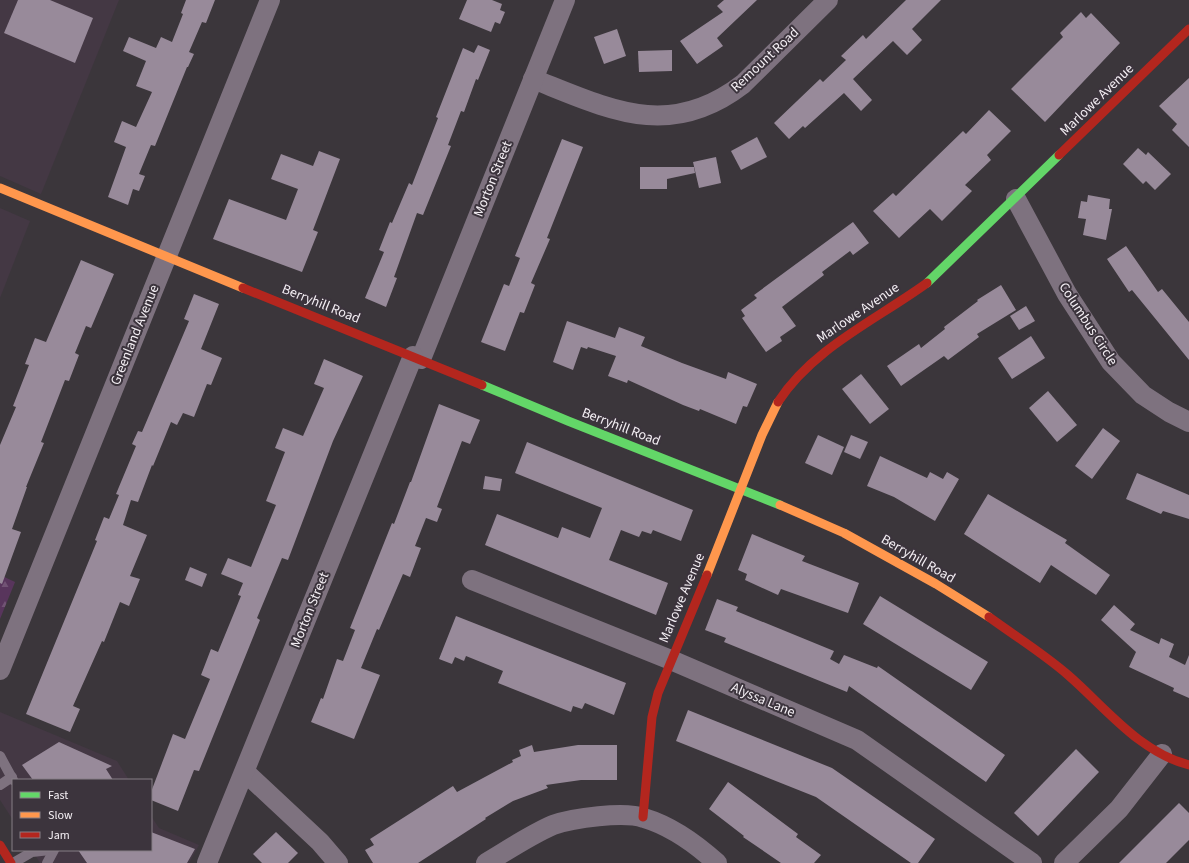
<svg xmlns="http://www.w3.org/2000/svg" width="1189" height="863" viewBox="0 0 1189 863" font-family="'Source Sans 3',sans-serif">
  <style>
    .built { fill: #443844 }
    .forest { fill: url(#forest-firs) }
    .building { fill: #988a9a }
    .lines { fill: none; stroke-linecap: round; stroke-linejoin: round }
    .lane { stroke: #7e727f; stroke-width: 10 }
    .street { stroke: #7e727f; stroke-width: 20 }
    .fast { stroke: #63d668; stroke-width: 9 }
    .slow { stroke: #ff974d; stroke-width: 9 }
    .jam { stroke: #b3261e; stroke-width: 9 }
    .labels { text-anchor: middle; dominant-baseline: central; stroke-width: 4; stroke-linejoin: round; paint-order: stroke }
    .street-label { font-size: 14px; fill: #f4eff4; stroke: #3c343d }
  </style>
  <defs>
    <pattern id="forest-firs" width="22" height="20" patternUnits="userSpaceOnUse"><rect width="22" height="20" fill="#58355c"/><path d="M5 1l3.5 6h-7zM16 11l3.5 6h-7z" fill="#715374"/></pattern>
  </defs>
  <rect width="100%" height="100%" fill="#3b363b"/>
  <g class="built">
    <path d="M0 0H119L41 194 0 176Z"/>
    <path d="M0 208 30 221 0 298Z"/>
    <path d="M0 712 117 761 129 780H13V820L0 800Z"/>
    <path d="M151 816 159 828 199 845 189 863H40L32 850H151Z"/>
  </g>
  <path class="forest" d="M0 575 15 582 0 619Z"/>
  <g class="building">
    <path d="M18 0H50L93 18 75 63 4 33Z"/>
    <path d="M186 0H215L206 23 202 22 189 52 194 54 188 67H187L155 146 151 145 139 174 145 176 139 191 133 189 128 205 108 197 126 147 114 142 122 121 136 127 152 92 136 86 146 61 123 51 129 37 156 48 161 37 172 42 183 14 181 13Z"/>
    <path d="M467 0H492L502 4 500 10 505 12 500 24 495 22 491 32 459 19Z"/>
    <path d="M724 0H757L717 38 723 46 697 64 680 41 723 12 717 6Z"/>
    <path d="M906 0H941L912 29 922 40 907 55 893 41 853 79 872 100 861 111 844 93 805 128 803 126 789 139 774 123 820 79 823 82 846 60 841 56 863 35 866 39Z"/>
    <path d="M1081 12 1086 18 1091 13 1120 43 1045 122 1011 89 1063 37 1060 33Z"/>
    <path d="M617 29 626 56 604 64 594 37Z"/>
    <path d="M478 45 490 50 478 80 476 79 464 112 461 111 448 145 451 146 423 215 417 213 394 277 397 278 386 307 365 298 384 252 379 250 390 222 392 223 409 183 412 185 438 118 436 117 463 48 474 53Z"/>
    <path d="M672 50V71L639 72 638 51Z"/>
    <path d="M1189 78V147L1172 130 1177 124 1159 106Z"/>
    <path d="M989 110 1011 131 987 155 991 160 965 185 972 191 942 221 930 209 899 238 873 211 893 193 896 196 963 131 966 134Z"/>
    <path d="M757 137 767 157 741 170 731 151Z"/>
    <path d="M562 139 583 147 547 238 550 239 531 283 535 285 524 313 520 312 505 351 481 342 504 284 509 286 520 258 515 256Z"/>
    <path d="M1138 148 1146 155 1148 152 1171 174 1155 190 1146 181 1143 184 1123 164Z"/>
    <path d="M319 151 340 159 313 230 318 232 302 272 213 239 229 199 286 220 298 189 271 179 281 154 313 166Z"/>
    <path d="M716 157 721 183 699 188 693 162Z"/>
    <path d="M640 167H694L695 173 667 179V189H640Z"/>
    <path d="M1088 195 1110 199 1109 209H1112L1106 240 1083 235 1086 219 1078 218 1081 201 1087 202Z"/>
    <path d="M853 222 869 243 853 255 850 251 822 272 824 275 782 307 796 326 780 337 782 341 766 352 742 318 745 316 741 310 757 298 754 295Z"/>
    <path d="M1126 246 1158 292 1162 289 1189 322V360L1132 290 1129 292 1107 259Z"/>
    <path d="M81 260 114 274 91 328 86 326 75 353 79 355 69 381 65 380 41 442 44 443 26 487H27L12 529 21 532 2 584 0 583V445L16 407 13 406 29 365 25 364 35 338 46 342Z"/>
    <path d="M1001 285 1016 310 977 334 979 337 948 360 944 356 901 386 887 366 919 344 921 348 945 329 944 327 978 301 977 300Z"/>
    <path d="M194 294 219 304 201 349 222 358 211 385 207 384 194 417 183 413 177 425 171 422 153 466 152 465 138 502 131 500 123 525 147 535 130 576 140 579 129 606 120 602 104 642 102 641 73 706 80 709 70 732 26 714 97 541 95 540 104 517 109 519 119 495 116 494 136 446 132 444 138 431 142 432 189 321 184 319Z"/>
    <path d="M1026 306 1035 321 1019 330 1010 316Z"/>
    <path d="M567 321 615 338 619 327 645 337 641 346 682 363 726 379 728 372 757 384 747 407 743 406 736 424 700 409 699 411 683 405 628 380 627 383 608 376 616 356 588 347 587 349 581 347 573 370 553 362Z"/>
    <path d="M1031 336 1045 358 1012 379 998 358Z"/>
    <path d="M324 359 363 376 333 441 288 560 282 558 257 618 260 620 199 771 194 770 178 811 151 800V792L173 734 185 739 210 679 201 675 211 649 218 652 241 596 238 595 243 583 221 574 228 558 251 567 276 505 266 501 285 452 275 448 283 428 303 436 324 388 314 384Z"/>
    <path d="M861 374 889 409 870 424 842 389Z"/>
    <path d="M1048 391 1077 425 1057 442 1029 408Z"/>
    <path d="M439 404 480 420 470 444 462 441 437 507 442 509 437 522 426 518 415 546 421 548 410 577 403 574 379 630 377 629 361 668 380 675 354 739 311 722 321 698 323 699 337 659 343 661 355 630 350 628 392 523 394 524 410 482H411Z"/>
    <path d="M1103 428 1120 441 1092 479 1075 466Z"/>
    <path d="M818 435 844 447 832 475 805 463Z"/>
    <path d="M851 435 868 442 860 459 844 452Z"/>
    <path d="M527 442 693 510 681 541 653 530 651 534 642 531 639 537 621 530 609 560 668 583 656 615 485 545 497 514 558 538 562 527 590 538 602 508 515 473Z"/>
    <path d="M880 456 927 478 930 472 943 479 947 472 959 479 935 521 894 497 867 486Z"/>
    <path d="M1137 473 1189 495V519L1163 511 1161 514 1126 499Z"/>
    <path d="M485 476 502 479 500 491 483 489Z"/>
    <path d="M988 494 1067 540 1065 543 1110 575 1096 595 1051 565 1040 583 964 534Z"/>
    <path d="M752 534 805 556 802 561 859 583 848 613 781 589 778 595 745 580 747 574 738 570Z"/>
    <path d="M190 567 207 574 202 587 185 580Z"/>
    <path d="M880 596 988 662 971 690 863 624Z"/>
    <path d="M717 599 738 607 736 611 834 651 830 659 839 664 844 655 877 668 878 666 1005 755 986 782 849 686 847 692 724 642 726 638 705 630Z"/>
    <path d="M1114 605 1135 624 1130 630 1159 644 1161 638 1174 644 1169 657 1185 665 1189 655V698L1173 691 1174 688 1129 667 1136 652 1101 620Z"/>
    <path d="M456 616 626 683 614 715 585 703 582 709 573 706 571 712 498 683 503 671 466 656 464 661 455 657 452 664 439 659Z"/>
    <path d="M688 710 832 768 935 839 918 863H911L816 797 676 741Z"/>
    <path d="M59 742 112 766 106 769 113 780H33L22 765Z"/>
    <path d="M532 745 534 752 578 745H617V780H581L546 785 548 788 513 801 485 818 486 819 418 863H373L365 850 374 845 370 839 453 786 457 792 513 762 512 760 521 756 519 750Z"/>
    <path d="M1076 749 1099 772 1038 836 1014 813Z"/>
    <path d="M728 782 798 834 796 837 821 855 814 863H781L743 837 744 836 709 809Z"/>
    <path d="M1179 803 1189 813V840L1166 863H1119Z"/>
    <path d="M151 832 195 849 187 863H87L78 850H151Z"/>
    <path d="M276 832 298 853 288 863H262L253 854Z"/>
  </g>
  <g class="lines">
    <g class="lane">
      <path d="M0 756 13 780"/>
      <path d="M0 785 12 777"/>
      <path d="M13 863 32 852 50 850"/>
      <path d="M47 863 54 850"/>
    </g>
    <g class="street">
      <path d="M533 79C609 109 669 141 743 84L828 0"/>
      <path d="M1016 199 1067 294 1111 362 1143 395 1169 412 1189 422"/>
      <path d="M421 359 565 0"/>
      <path d="M472 580 671 660 857 740 1032 863"/>
      <path d="M0 670 270 0"/>
      <path d="M245 772 320 842 338 863"/>
      <path d="M207 863 413 356"/>
      <path d="M486 863C508 850 530 835 553 825 573 818 624 811 644 818 671 826 696 844 717 863"/>
      <path d="M1064 863 1119 809 1162 754"/>
    </g>
    <g class="fast">
      <path d="M927 283 1059 155"/>
      <path d="M482 385 568 421 780 505"/>
    </g>
    <g class="slow">
      <path d="M0 188 243 288"/>
      <path d="M780 505 844 533 936 584 989 617"/>
      <path d="M707 575 762 435 778 402"/>
    </g>
    <g class="jam">
      <path d="M1059 155 1189 29"/>
      <path d="M243 288 482 385"/>
      <path d="M778 402C813 348 876 320 927 283"/>
      <path d="M989 617C1015 636 1044 654 1068 675 1106 708 1139 752 1189 765"/>
      <path d="M643 817 652 717 658 693 707 575"/>
      <path d="M0 845 11 863"/>
    </g>
  </g>
  <g class="labels">
    <g class="street-label">
      <text transform="translate(765 60) rotate(-43)">Remount Road</text>
      <text transform="translate(1097 100) rotate(-44)">Marlowe Avenue</text>
      <text transform="translate(493 179) rotate(-68)">Morton Street</text>
      <text transform="translate(321 304) rotate(22)">Berryhill Road</text>
      <text transform="translate(858 313) rotate(-34)">Marlowe Avenue</text>
      <text transform="translate(1088 324) rotate(57)">Columbus Circle</text>
      <text transform="translate(135 335) rotate(-68)">Greenland Avenue</text>
      <text transform="translate(621 427) rotate(21)">Berryhill Road</text>
      <text transform="translate(918 559) rotate(30)">Berryhill Road</text>
      <text transform="translate(682 598) rotate(-67)">Marlowe Avenue</text>
      <text transform="translate(310 610) rotate(-68)">Morton Street</text>
      <text transform="translate(763 700) rotate(23)">Alyssa Lane</text>
    </g>
  </g>
  <rect x="12" y="779" width="140" height="72" fill="#3c343d" stroke="#867f86"/>
  <rect x="20" y="792" width="20" height="6" fill="#63d668" stroke="#867f86"/>
  <text x="48" y="799" font-size="12" fill="#f4eff4">Fast</text>
  <rect x="20" y="812" width="20" height="6" fill="#ff974d" stroke="#867f86"/>
  <text x="48" y="819" font-size="12" fill="#f4eff4">Slow</text>
  <rect x="20" y="832" width="20" height="6" fill="#b3261e" stroke="#867f86"/>
  <text x="48" y="839" font-size="12" fill="#f4eff4">Jam</text>
</svg>
